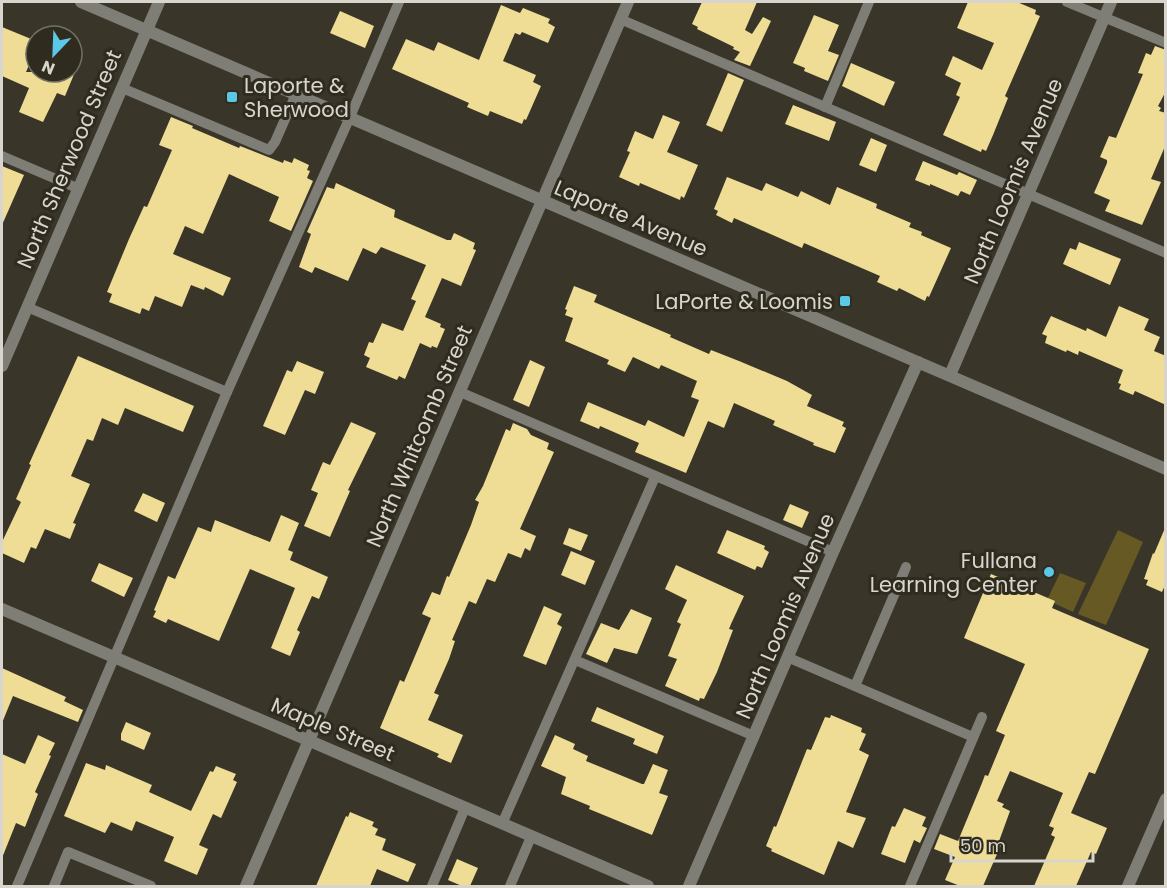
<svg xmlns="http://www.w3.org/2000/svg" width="1167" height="888" viewBox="0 0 1167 888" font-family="Poppins,sans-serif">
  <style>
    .green { fill: #665923 }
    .building { fill: #efdc95 }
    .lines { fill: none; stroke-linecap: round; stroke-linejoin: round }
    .service { stroke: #7e7d76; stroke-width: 10 }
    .minor { stroke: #7e7d76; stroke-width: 12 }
    .tertiary { stroke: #7e7d76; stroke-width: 12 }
    .poi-dot { fill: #5bc8e7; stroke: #2f2c1f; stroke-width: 2 }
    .labels { text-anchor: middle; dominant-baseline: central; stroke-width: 6; stroke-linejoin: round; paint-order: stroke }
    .poi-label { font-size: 21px; fill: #d7d5cd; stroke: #2f2c1f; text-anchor: end }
    .street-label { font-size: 21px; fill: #d7d5cd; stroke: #2f2c1f }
  </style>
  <rect width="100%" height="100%" fill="#393629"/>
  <g class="green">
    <path d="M1118 530 1143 542 1106 625 1078 614Z"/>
    <path d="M1060 573 1086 583 1073 612 1047 600Z"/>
  </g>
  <g class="building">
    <path d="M702 2H757L745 30 752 34 763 17 771 21 750 66 734 60 740 52 733 49 734 47 697 29 698 27 692 24Z"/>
    <path d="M968 2H1017L1036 10 1035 14 1040 16 1005 96 1008 98 993 135 986 151 982 149 981 152 943 135 960 97 956 95 961 83 945 75 953 56 982 70 994 43 957 28Z"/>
    <path d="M501 5 520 13 523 8 550 19 548 23 555 27 548 43 522 32 520 35 515 33 503 61 536 75 533 82 541 86 526 120 524 119 522 124 490 111 488 116 467 107 469 103 392 69 406 39 434 51 438 42 479 60Z"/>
    <path d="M340 11 374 26 365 48 330 33Z"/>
    <path d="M814 15 839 25 828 51 839 55 828 81 804 71 805 68 793 63Z"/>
    <path d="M2 27 36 41 33 48 36 49 26 72H75L65 96 57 93 43 122 19 112 29 88 2 76Z"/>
    <path d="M1155 46 1166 50V91L1158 106 1161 108 1159 111 1166 113V144L1151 179 1161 182 1142 225 1105 211 1110 200 1094 193 1107 163V160L1100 157 1109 136 1116 138 1143 74 1138 73 1146 53 1151 55Z"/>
    <path d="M851 63 895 82 884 106 842 86Z"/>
    <path d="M728 73 744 80 722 132 706 125Z"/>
    <path d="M793 105 836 122 829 141 785 124Z"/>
    <path d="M663 115 680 122 667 152 698 165 684 198 681 196 680 200 640 183 639 186 619 177 630 152 627 151 635 131 653 139Z"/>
    <path d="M171 117 193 126 192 128 239 148 240 146 283 163 284 160 292 163 294 158 309 165 307 170 310 171 307 178 313 181 291 231 269 221 279 197 229 174 203 234 185 226 173 254 231 278 223 296 205 287 204 290 191 285 182 307 155 296 149 311 142 308 140 314 109 302 112 294 107 292 129 239 144 206 147 207 172 150 159 145Z"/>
    <path d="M871 138 887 145 876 172 859 165Z"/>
    <path d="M923 161 957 175 959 172 977 180 970 195 961 191 958 196 930 184V186L915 180Z"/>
    <path d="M2 166 24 175 2 225Z"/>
    <path d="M727 177 762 191 766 183 798 197 801 191 830 205 837 187 877 204 876 208 911 223 909 227 922 232 921 235 951 248 929 297 927 296 925 301 899 288 897 291 877 282 880 276 804 243 802 248 734 218 732 223 716 215 718 211 714 209Z"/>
    <path d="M336 183 395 210 394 217 447 240H451L454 233 475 243 473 249 476 250 461 286 442 278 425 317 441 324 440 327 445 329 437 348 432 346 431 348 420 343 405 379 399 376 397 380 366 367 370 358 364 355 369 342 373 343 382 323 403 331 416 301 411 299 426 265 381 247 376 254 363 248 348 281 315 267 312 273 299 267 311 234 307 232 327 187 334 189Z"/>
    <path d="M1079 242 1121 259 1110 285 1063 264 1070 248 1076 250Z"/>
    <path d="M574 286 597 295 594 302 671 335 670 337 709 354 711 350 739 361 787 381 812 395 807 406 844 422 842 426 846 428 835 453 813 445 814 443 773 425 775 421 734 403 724 428 708 421 686 473 635 452 639 443 600 426 599 429 580 421 588 402 645 426 648 420 684 437 699 400 691 397 697 381 661 365 659 369 633 357 625 372 607 364 609 360 565 341 573 318 565 315 567 310 565 309Z"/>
    <path d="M1119 306 1149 319 1144 330 1160 337 1154 351 1166 356V405L1135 391 1133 395 1119 389 1121 384 1118 383 1123 370 1079 351 1078 355 1067 350 1066 352 1045 343 1047 336 1042 334 1051 316 1086 331 1087 328 1106 337Z"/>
    <path d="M78 356 194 406 183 432 125 408 118 425 102 418 93 441 87 439 71 476 90 484 73 523 76 524 70 539 45 529 36 549 31 547 24 563 2 553V542L21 502 16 499 31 465 29 464Z"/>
    <path d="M530 360 545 367 529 407 513 400Z"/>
    <path d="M297 361 324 372 315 394 305 390 285 435 263 426 287 370 292 372Z"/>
    <path d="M351 422 376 433 348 490 350 491 330 537 304 526 318 493 311 490 323 462 330 465Z"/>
    <path d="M513 423 527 429 531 435 549 443 547 449 554 452 520 529 536 536 530 551 525 548 521 558 508 553 495 582 487 579 476 604 469 601 452 640 455 641 449 659 434 693 439 695 428 720 463 735 451 763 437 757 439 754 380 728 400 680 404 682 431 618 422 614 432 592 440 595 447 576 449 577 471 525 479 502 475 500 483 486 506 429 510 431Z"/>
    <path d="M143 493 165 503 157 522 134 511Z"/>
    <path d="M790 504 809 512 802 528 783 520Z"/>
    <path d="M281 515 299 523 288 550 293 552 290 560 328 577 319 599 312 596 297 630 300 632 290 656 271 648 295 588 250 569 219 641 168 619 166 623 153 617 156 611 154 610 168 576 175 579 198 527 211 532 215 520 270 542Z"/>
    <path d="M569 528 588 535 581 551 563 544Z"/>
    <path d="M1165 528 1166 583 1162 592 1146 585 1148 580 1144 579 1153 553 1154 554Z"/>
    <path d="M727 530 765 546 764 549 769 552 762 568 757 566 755 570 717 553Z"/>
    <path d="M571 551 595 561 585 585 561 575Z"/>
    <path d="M99 563 133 578 124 597 91 581Z"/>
    <path d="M676 565 744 596 731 624 729 629 733 630 717 672 704 699 700 698 699 701 665 686 677 659 668 656 681 624 677 622 687 600 665 589Z"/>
    <path d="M991 574 1055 601 1052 608 1149 649 1095 774 1089 772 1071 813 1107 828 1096 854 1091 852 1076 886H1034L1055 837 1051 835 1054 828 1049 826 1063 793 1010 771 997 801 1004 804 1002 807 1010 811 998 844 1001 845 983 886H960L945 880 955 857 934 849 940 834 958 841 982 783 985 775 988 776 1005 735 996 731 1025 664 964 638Z"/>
    <path d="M544 606 562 614 557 624 562 627 546 665 523 656Z"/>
    <path d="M631 609 652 618 637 654 614 648 607 663 586 654 601 623 619 630Z"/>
    <path d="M2 668 66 697 64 701 83 710 78 722 13 696 2 723Z"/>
    <path d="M597 707 664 736 657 754 633 744 635 739 591 721Z"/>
    <path d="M831 715 862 728 861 732 866 734 859 750 869 755 846 812 866 818 853 848 838 841 824 875 771 851 772 849 766 846 774 826 776 827 807 749 811 750 825 717 830 718Z"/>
    <path d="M126 722 151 733 144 750 121 740V734Z"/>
    <path d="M38 735 55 743 49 755 51 756 35 792 38 794 25 827 16 823 2 858V754L25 764Z"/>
    <path d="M555 735 575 744 573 749 588 756 586 761 642 784H644L653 764 668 770 659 793 668 796 652 835 589 809 590 806 561 794 566 777 541 766Z"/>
    <path d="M86 763 105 770 106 765 152 785 149 792 191 811 210 771 213 772 216 766 236 774 233 780 237 782 221 818 213 814 199 845 208 849 197 875 164 861 174 837 136 821 132 831 111 822 105 833 64 816Z"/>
    <path d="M904 808 926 817 922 826 927 828 920 843 914 840 905 863 881 854 892 826 895 827Z"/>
    <path d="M350 812 374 822 372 826 378 829 375 835 386 839 382 850 416 864 408 882 377 869 370 886H316L346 816 348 817Z"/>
    <path d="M457 859 478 868 470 886H462L448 880Z"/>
  </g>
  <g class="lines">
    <g class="service">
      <path d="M1067 2 1166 43"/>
      <path d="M620 19 1166 253"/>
      <path d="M122 88 269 150 275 142 296 94"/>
      <path d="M825 107 869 2"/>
      <path d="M2 156 77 188"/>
      <path d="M27 307 227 392"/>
      <path d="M460 392 833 552"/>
      <path d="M787 657 973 737"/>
      <path d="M575 660 754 736"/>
      <path d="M855 686 906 567"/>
      <path d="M502 824 655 477"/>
      <path d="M17 886 227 392 350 117 399 2"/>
      <path d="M54 886 68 852 151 886"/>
      <path d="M432 886 465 808"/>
      <path d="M510 886 531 837"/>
      <path d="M910 886 982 717"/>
    </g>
    <g class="minor">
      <path d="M2 366 159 2"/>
      <path d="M950 375 1111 2"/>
      <path d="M2 609 648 886"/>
      <path d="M246 886 628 2"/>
      <path d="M689 886 833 552 918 362"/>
      <path d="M1128 886 1166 799"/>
    </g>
    <path class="tertiary" d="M81 2 1166 469"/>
  </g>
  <g class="poi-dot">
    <rect x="226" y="91" width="12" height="12" rx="3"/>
    <rect x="839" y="295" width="12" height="12" rx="3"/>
    <circle cx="1049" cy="572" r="6"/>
  </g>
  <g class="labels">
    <g class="poi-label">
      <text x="244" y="85" text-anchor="start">Laporte &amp;<tspan x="244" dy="24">Sherwood</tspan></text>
      <text x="833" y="301">LaPorte &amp; Loomis</text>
      <text x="1037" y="560">Fullana<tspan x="1037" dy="24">Learning Center</tspan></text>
    </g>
    <g class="street-label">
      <text transform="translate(69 159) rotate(-67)">North Sherwood Street</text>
      <text transform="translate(1013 181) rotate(-67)">North Loomis Avenue</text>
      <text transform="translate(631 218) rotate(23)">Laporte Avenue</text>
      <text transform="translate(419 436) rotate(-67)">North Whitcomb Street</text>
      <text transform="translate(785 616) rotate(-67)">North Loomis Avenue</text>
      <text transform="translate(333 729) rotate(23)">Maple Street</text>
    </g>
  </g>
  <rect width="1167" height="888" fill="none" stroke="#d7d5cd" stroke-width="6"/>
  <g transform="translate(54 54) rotate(203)"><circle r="28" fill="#2f2c1f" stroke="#727065" stroke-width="1.5"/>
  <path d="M0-4.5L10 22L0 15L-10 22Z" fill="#5bc8e7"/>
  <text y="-9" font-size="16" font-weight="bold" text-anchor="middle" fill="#d7d5cd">N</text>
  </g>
  <path d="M951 852v9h142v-9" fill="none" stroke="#d7d5cd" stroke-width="3"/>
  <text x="960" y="852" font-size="18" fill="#d7d5cd" stroke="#2f2c1f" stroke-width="4.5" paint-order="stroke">50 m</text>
</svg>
